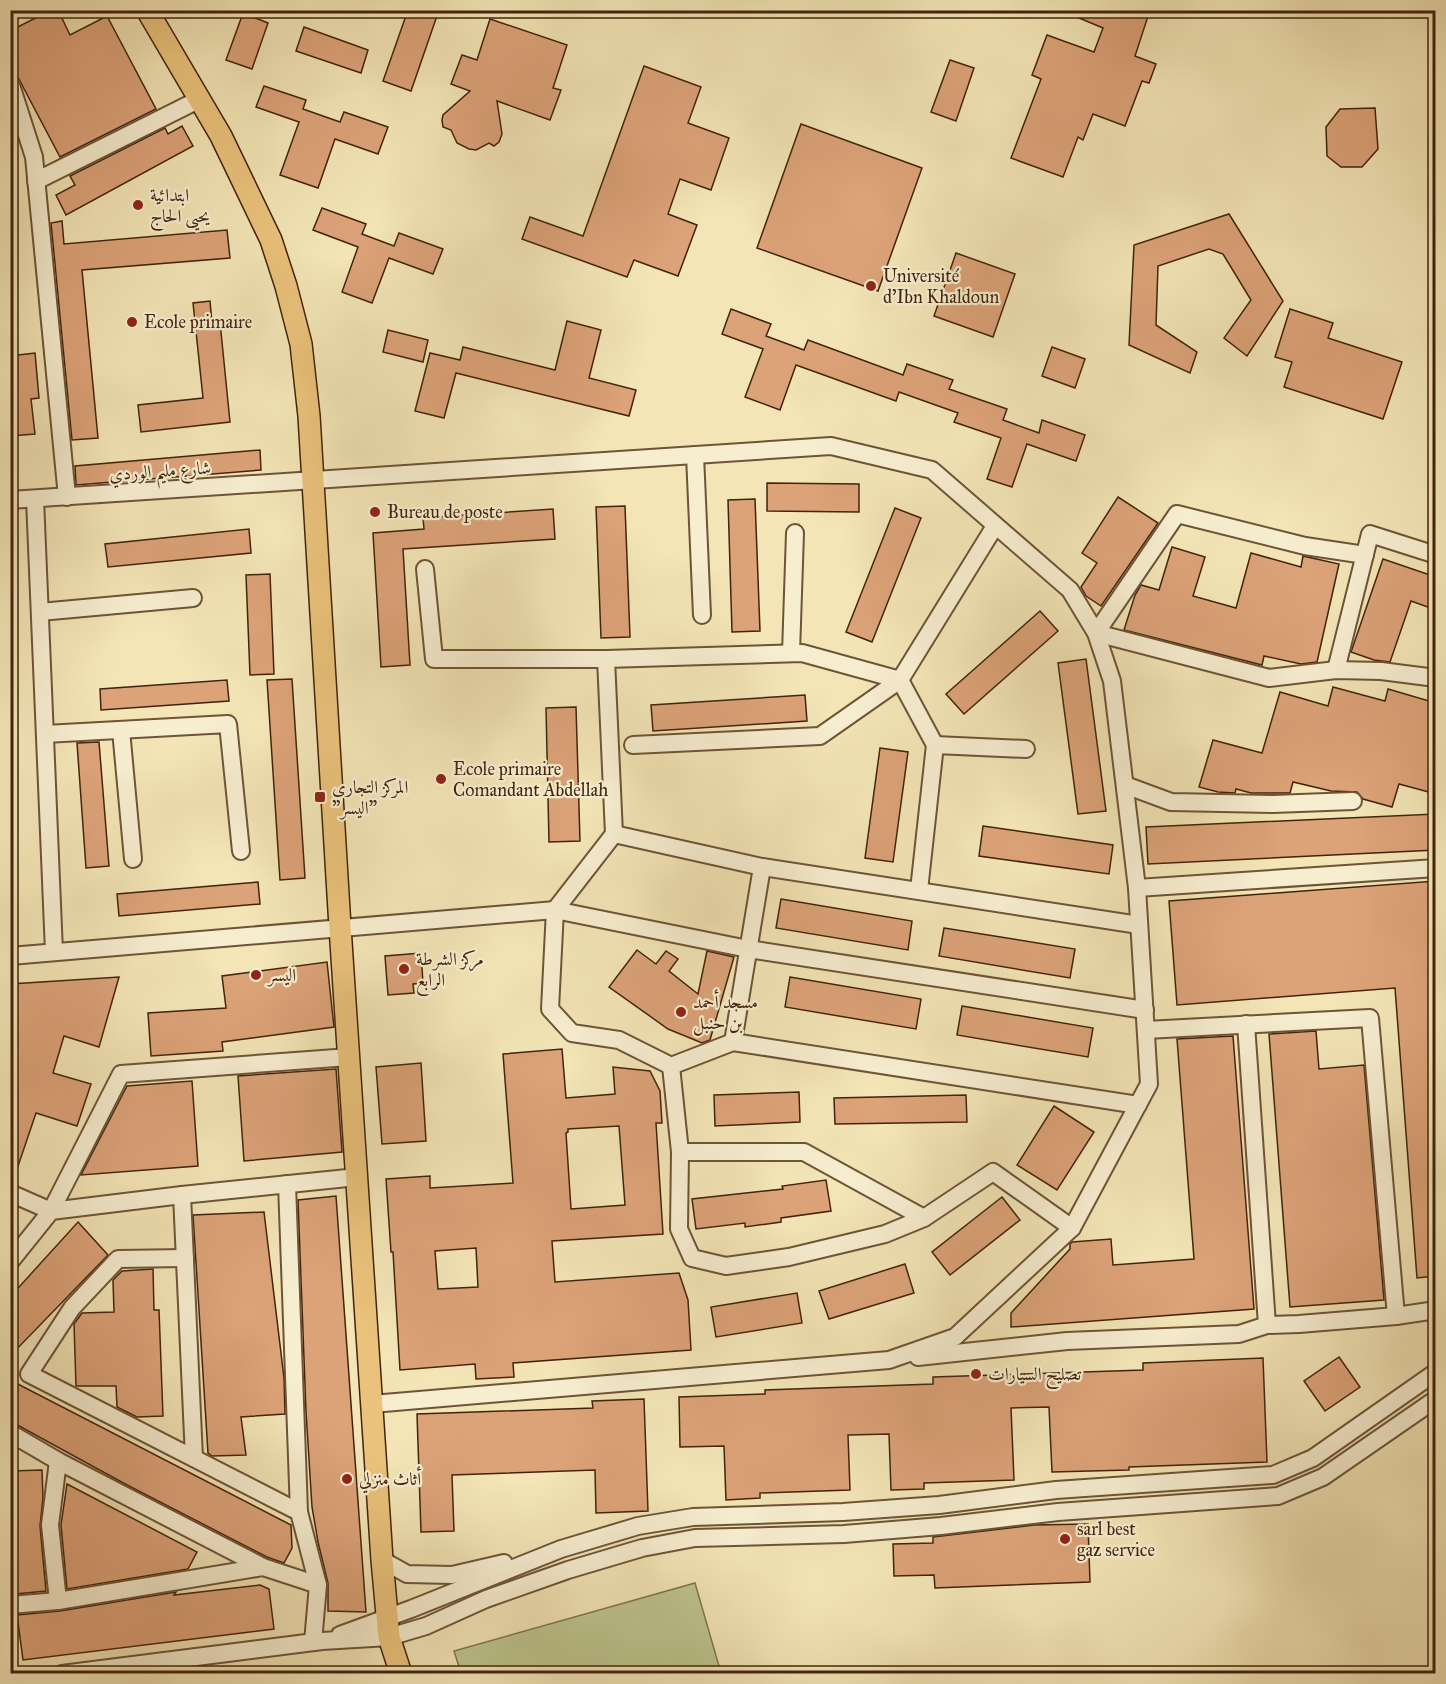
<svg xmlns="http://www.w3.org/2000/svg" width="1446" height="1684" viewBox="0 0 1446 1684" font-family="'IM FELL Great Primer',Amiri,serif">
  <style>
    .green { fill: #bdc48d; stroke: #80744c; stroke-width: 1.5 }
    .building { fill: #dca278; stroke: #42230c; stroke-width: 1.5; fill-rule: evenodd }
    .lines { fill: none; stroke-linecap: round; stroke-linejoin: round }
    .minor-casing { stroke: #6e5436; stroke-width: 20 }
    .major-casing { stroke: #42230c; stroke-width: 24 }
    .minor { stroke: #f7eed0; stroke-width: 16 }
    .major { stroke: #eac27b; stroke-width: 21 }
    .poi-dot { fill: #8f2418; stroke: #f7eed0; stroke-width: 2 }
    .labels { text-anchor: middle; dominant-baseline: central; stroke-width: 4.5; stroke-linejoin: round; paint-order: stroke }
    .poi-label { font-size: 18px; fill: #42230c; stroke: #f7eed0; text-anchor: start }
    .street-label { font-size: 18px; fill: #42230c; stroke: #f7eed0 }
  </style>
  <rect width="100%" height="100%" fill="#f3e5b6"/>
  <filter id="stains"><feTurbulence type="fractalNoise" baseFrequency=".00333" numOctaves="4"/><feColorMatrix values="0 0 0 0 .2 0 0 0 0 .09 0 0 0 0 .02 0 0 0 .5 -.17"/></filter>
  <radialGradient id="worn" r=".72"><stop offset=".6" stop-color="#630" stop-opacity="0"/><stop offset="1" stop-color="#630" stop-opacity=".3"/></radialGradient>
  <path class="green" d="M695 1583 721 1673H461L454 1651Z"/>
  <g class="building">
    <path d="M51 10H58L70 35 107 16 156 109 60 157 10 62V31Z"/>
    <path d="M408 10H439L411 91 383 81Z"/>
    <path d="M1060 10H1150L1135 56 1156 64 1149 83 1142 81 1125 126 1093 114 1083 140 1078 137 1063 177 1011 158 1041 79 1032 75 1047 35 1094 52 1103 28Z"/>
    <path d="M243 13 268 23 252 69 226 60Z"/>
    <path d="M490 19 567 45 553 88 561 90 550 120 497 101 502 134 499 142 494 146 489 143 476 150 469 149 457 143 451 130 443 127 442 120 443 115 470 91 451 84 462 55 477 60Z"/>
    <path d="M304 27 368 50 361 73 296 51Z"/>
    <path d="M950 60 974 68 956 121 931 112Z"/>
    <path d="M644 66 701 87 688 123 729 138 711 190 680 179 668 214 697 225 678 276 634 260 627 277 522 239 530 217 583 236Z"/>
    <path d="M264 86 306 100 303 109 340 122 344 112 388 127 378 154 335 139 318 188 280 175 299 122 256 107Z"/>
    <path d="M1375 108 1378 149 1362 167H1341L1327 156 1326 127 1340 109Z"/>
    <path d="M801 124 922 168 878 291 757 248Z"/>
    <path d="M182 126 193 146 66 215 56 195 75 185 70 176 165 128 168 134Z"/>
    <path d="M322 208 366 224 362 234 394 246 399 233 443 249 433 274 389 258 372 303 342 292 358 247 313 230Z"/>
    <path d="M1229 214 1283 301 1247 356 1224 338 1251 300 1223 254 1209 249 1158 266 1156 325 1197 352 1190 373 1129 345 1134 245Z"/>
    <path d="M62 221 64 244 227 230 230 258 82 270 98 438 72 440 51 223Z"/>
    <path d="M956 253 1015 274 993 337 934 316Z"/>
    <path d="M210 301 212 323 220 322 230 422 141 432 138 405 203 398 193 303Z"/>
    <path d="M731 309 771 324 766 336 804 350 808 340 903 375 907 364 953 380 949 389 1007 409 1003 420 1039 433 1042 420 1085 435 1076 461 1027 444 1012 487 987 479 1001 438 954 422 958 413 899 392 896 401 796 365 780 410 745 397 763 349 722 334Z"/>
    <path d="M1290 309 1333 323 1328 338 1402 362 1383 419 1284 387 1292 362 1275 357Z"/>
    <path d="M567 321 601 330 589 378 636 390 629 416 456 373 444 418 415 411 430 353 460 360 463 347 555 370Z"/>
    <path d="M388 330 428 340 423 362 383 352Z"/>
    <path d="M1052 347 1085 359 1075 388 1042 376Z"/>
    <path d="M35 353 39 398 31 399 35 434 10 436V396H12L10 356Z"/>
    <path d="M260 450 261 470 76 485 75 466Z"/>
    <path d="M767 483 859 484V512L767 511Z"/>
    <path d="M1118 497 1158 523 1101 606 1086 596 1081 587 1097 563 1082 553Z"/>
    <path d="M755 499 760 631 732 632 728 500Z"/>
    <path d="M625 506 630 637 601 638 596 507Z"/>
    <path d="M895 508 921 518 872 642 846 632Z"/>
    <path d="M553 509 555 539 403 549 410 665 381 667 373 533 424 529 423 518Z"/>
    <path d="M249 529 251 553 108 567 105 544Z"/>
    <path d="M1172 547 1205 557 1193 596 1236 608 1251 553 1301 567 1303 556 1339 564 1317 662 1301 664 1264 656 1262 665 1124 630 1135 595 1141 585 1159 590Z"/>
    <path d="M1383 559 1436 577V610L1411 601 1390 662 1374 660 1351 652Z"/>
    <path d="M270 574 274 674 250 675 246 575Z"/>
    <path d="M1040 611 1058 631 964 714 946 694Z"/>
    <path d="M1086 659 1106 811 1078 814 1058 663Z"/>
    <path d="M292 679 305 878 280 880 267 680Z"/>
    <path d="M227 680 229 701 101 710 100 689Z"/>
    <path d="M1333 687 1385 701 1388 689 1436 703V794L1399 784 1392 807 1363 799 1357 792 1331 791 1293 782 1290 793H1251L1236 789 1235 793 1218 792 1199 787 1213 740 1262 753 1280 692 1328 706Z"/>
    <path d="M805 695 807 721 653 731 651 705Z"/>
    <path d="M576 707 580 841 549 842 546 708Z"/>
    <path d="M99 742 109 866 86 868 77 743Z"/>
    <path d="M880 748 908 752 893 862 865 858Z"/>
    <path d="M1436 814V850L1148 864 1146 827Z"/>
    <path d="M983 826 1113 845 1109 874 979 856Z"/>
    <path d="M1436 881V1276L1417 1278 1395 988 1177 1005 1169 901Z"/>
    <path d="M258 882 260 904 119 916 117 894Z"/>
    <path d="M781 899 912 921 908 950 776 928Z"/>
    <path d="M944 928 1075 949 1070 978 939 956Z"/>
    <path d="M637 950 656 964 666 951 678 959 669 971 698 994 707 951 734 957 710 1040 702 1043 668 1029 609 987Z"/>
    <path d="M421 953 423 983 413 984 414 993 388 995 385 956Z"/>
    <path d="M327 962 334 1027 222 1042 223 1051 151 1056 148 1013 226 1008 222 976Z"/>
    <path d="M119 977 99 1047 64 1036 53 1073 91 1084 77 1126 36 1113 13 1181 10 1180V984Z"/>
    <path d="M790 977 921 999 916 1029 785 1007Z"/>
    <path d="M962 1006 1093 1028 1088 1057 957 1035Z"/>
    <path d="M1316 1031 1319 1069 1364 1065 1384 1300 1290 1307 1269 1034Z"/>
    <path d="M1233 1036 1254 1309 1011 1327V1313L1070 1249V1244L1072 1242 1111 1239 1113 1265 1194 1259 1177 1039Z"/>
    <path d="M562 1049 566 1098 615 1094 613 1067 650 1071 660 1091 662 1123H656L663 1234 552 1241 555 1282 679 1273 688 1300 691 1350 513 1363 514 1377 476 1379 475 1364 400 1370 393 1252H391L386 1179 430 1176V1188L513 1183 503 1054ZM619 1126 625 1205 571 1209 566 1133 568 1132V1129ZM476 1248 478 1287 438 1289 435 1251Z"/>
    <path d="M421 1063 426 1141 382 1144 376 1067Z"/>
    <path d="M336 1069 342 1152 244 1161 238 1076Z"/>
    <path d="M192 1081 198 1166 81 1175 127 1086Z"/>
    <path d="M799 1092 800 1122 715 1126 714 1095Z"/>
    <path d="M966 1095 967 1122 835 1124 834 1098Z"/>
    <path d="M1054 1106 1094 1132 1057 1190 1017 1165Z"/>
    <path d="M826 1180 831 1211 781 1218V1222L745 1227V1223L696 1229 692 1199 783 1189 782 1186Z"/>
    <path d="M336 1196 366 1612 328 1611V1583L318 1542 312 1507 306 1412 298 1200Z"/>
    <path d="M1002 1197 1020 1220 950 1275 932 1252Z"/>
    <path d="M264 1212 284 1378 285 1414 241 1417 246 1455 212 1456 208 1453 193 1215Z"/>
    <path d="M78 1222 108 1255 10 1356V1297Z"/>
    <path d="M905 1264 914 1293 829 1319 819 1291Z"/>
    <path d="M153 1269 154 1310H159L163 1416 137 1417 117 1407 116 1386H76L74 1324 82 1313 114 1312 113 1280 122 1271Z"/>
    <path d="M797 1293 802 1323 716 1337 711 1307Z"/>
    <path d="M1339 1357 1360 1387 1325 1411 1304 1381Z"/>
    <path d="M1263 1358 1267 1462 1129 1467V1470L1052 1472 1049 1407 1011 1408 1014 1480 924 1483V1489L891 1490 889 1434 848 1435 850 1490 760 1493V1498L726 1500 724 1446 680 1447 679 1397 765 1394V1390L933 1384V1377L1143 1370V1363Z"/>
    <path d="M10 1380 291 1525 292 1548 284 1563 267 1557 127 1485 10 1421Z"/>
    <path d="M644 1399 648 1511 596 1513 595 1470 452 1475 454 1531 421 1532 417 1414 593 1408 592 1401Z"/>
    <path d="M42 1470 43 1498 40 1526 46 1591 15 1594 10 1593V1471Z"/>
    <path d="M67 1484 197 1552 188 1569 67 1589 61 1525Z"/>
    <path d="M1088 1524 1090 1582 935 1588 934 1575 894 1576 893 1544 933 1543V1537L1034 1525Z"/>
    <path d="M260 1585 269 1589 274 1629 23 1660 17 1615 60 1611 176 1592 174 1595Z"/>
  </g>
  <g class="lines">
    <g class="minor-casing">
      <g id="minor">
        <path d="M10 82 34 157 67 497"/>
        <path d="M36 181 200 99"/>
        <path d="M695 455 702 615"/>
        <path d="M35 499 54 952"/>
        <path d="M10 500 831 446 932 470 1070 590 1096 633 1112 681 1137 888 1149 1084 1072 1228 955 1337 889 1360 372 1404"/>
        <path d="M1365 555 1305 546 1177 514 1096 633 1269 678 1336 670 1381 671 1436 678"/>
        <path d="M425 569 434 659H606L802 653 900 680 935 745 919 890"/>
        <path d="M40 612 193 598"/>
        <path d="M791 653 795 533"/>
        <path d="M606 659 614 834 555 910 550 1009 572 1033 619 1040 671 1066 733 1042 762 867"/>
        <path d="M1336 670 1370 534 1436 555"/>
        <path d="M121 730 133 859"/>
        <path d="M45 734 228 724 241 851"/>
        <path d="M633 745 820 736 900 680 995 526"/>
        <path d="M935 745 1026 749"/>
        <path d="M1125 785 1171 802 1273 804 1353 801"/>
        <path d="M614 834 762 867 1139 925"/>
        <path d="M1137 888 1436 868"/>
        <path d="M10 956 555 910 748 949 1145 1010"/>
        <path d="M1246 1024 1267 1325"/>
        <path d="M1146 1030 1370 1018 1396 1316"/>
        <path d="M733 1042 1138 1105"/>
        <path d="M671 1066 680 1152 679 1229 692 1258 726 1266 789 1257 885 1234 924 1218 993 1172 1072 1228"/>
        <path d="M680 1152H804L924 1218"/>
        <path d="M287 1184 299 1512"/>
        <path d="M10 1193 51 1211 121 1074 349 1057"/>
        <path d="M182 1195 194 1458"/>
        <path d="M185 1258 118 1259 72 1308 29 1374 299 1512 318 1585 313 1642"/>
        <path d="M10 1262 51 1211 182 1195 357 1177"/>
        <path d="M918 1357 1067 1341 1239 1334 1267 1325 1299 1324 1396 1316 1436 1310"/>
        <path d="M10 1433 58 1461 263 1567 318 1585"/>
        <path d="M382 1560 407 1574 452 1575 504 1563"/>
        <path d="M58 1601 50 1525 58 1461"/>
        <path d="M10 1605 58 1601 263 1567"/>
        <path d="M340 1635 411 1609 561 1549 638 1526 693 1517 843 1512 939 1505 1056 1490 1273 1475 1313 1458 1436 1372"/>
        <path d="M62 1674 322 1641 389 1637 426 1626 486 1599 568 1570 642 1548 695 1538 844 1534 941 1526 1058 1512 1278 1496 1323 1477 1436 1399"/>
      </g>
    </g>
    <g class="major-casing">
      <path id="major" d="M147 10 221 136 271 240 286 286 301 344 309 416 340 927 382 1560 389 1637 401 1674"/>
    </g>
    <use href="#minor" class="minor"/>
    <use href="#major" class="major"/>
  </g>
  <g class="poi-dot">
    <circle cx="138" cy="205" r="6"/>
    <circle cx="871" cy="286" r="6"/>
    <circle cx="132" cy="322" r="6"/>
    <circle cx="375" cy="512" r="6"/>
    <circle cx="441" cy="779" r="6"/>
    <rect x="314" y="791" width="12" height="12" rx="3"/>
    <circle cx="404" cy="969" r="6"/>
    <circle cx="256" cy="975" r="6"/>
    <circle cx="681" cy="1012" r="6"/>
    <circle cx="976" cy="1374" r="6"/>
    <circle cx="347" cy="1479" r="6"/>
    <circle cx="1065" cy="1539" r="6"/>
  </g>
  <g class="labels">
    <g class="poi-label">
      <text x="150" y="195">ابتدائية<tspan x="150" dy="21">يحيى الحاج</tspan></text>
      <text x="883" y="276">Université<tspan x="883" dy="21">d'Ibn Khaldoun</tspan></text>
      <text x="144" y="322">Ecole primaire</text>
      <text x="387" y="512">Bureau de poste</text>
      <text x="453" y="769">Ecole primaire<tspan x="453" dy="21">Comandant Abdellah</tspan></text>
      <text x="332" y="787">المركز التجاري<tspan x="332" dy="21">"اليسر"</tspan></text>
      <text x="416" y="959">مركز الشرطة<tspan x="416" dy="21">الرابع</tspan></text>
      <text x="268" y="975">اليسر</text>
      <text x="693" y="1002">مسجد أحمد<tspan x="693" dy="21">بن حنبل</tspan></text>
      <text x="988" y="1374">تصليح السيارات</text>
      <text x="359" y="1479">أثاث منزلي</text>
      <text x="1077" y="1529">sarl best<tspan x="1077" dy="21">gaz service</tspan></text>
    </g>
    <g class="street-label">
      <text transform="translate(160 471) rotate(-4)">شارع مليم الوردي</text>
    </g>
  </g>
  <rect width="1446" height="1684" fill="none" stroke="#f3e5b6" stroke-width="36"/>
  <rect x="12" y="12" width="1422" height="1660" fill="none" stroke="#42230c" stroke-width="3"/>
  <rect x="18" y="18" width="1410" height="1648" fill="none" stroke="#42230c" stroke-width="1.5"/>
  <rect width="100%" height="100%" filter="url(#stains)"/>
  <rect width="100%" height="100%" fill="url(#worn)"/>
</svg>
